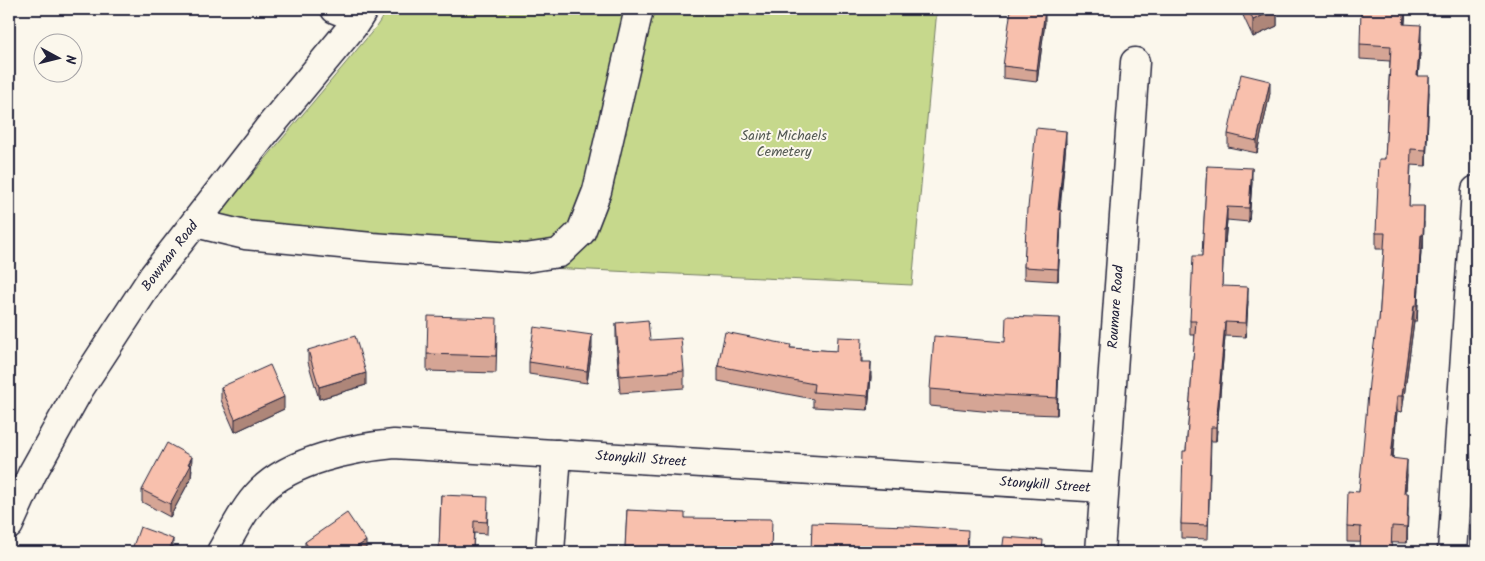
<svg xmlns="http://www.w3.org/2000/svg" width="1485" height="561" viewBox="0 0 1485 561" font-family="Kalam,sans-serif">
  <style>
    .green { fill: #c6d88c; stroke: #747d64 }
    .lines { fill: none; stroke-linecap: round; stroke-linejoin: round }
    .minor-casing { stroke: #22223b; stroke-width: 31 }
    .minor { stroke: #fbf7ec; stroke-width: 28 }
    .wall { fill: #d5a595; stroke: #22223b }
    .shaded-wall { fill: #ae8679; stroke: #22223b }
    .building { fill: #f8c0ad; stroke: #22223b }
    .labels { text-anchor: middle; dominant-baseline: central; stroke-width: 4; stroke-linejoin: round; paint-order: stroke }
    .park-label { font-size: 14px; fill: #535953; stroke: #fbf7ec }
    .street-label { font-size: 14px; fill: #22223b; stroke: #fbf7ec }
  </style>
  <rect width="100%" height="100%" fill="#fbf7ec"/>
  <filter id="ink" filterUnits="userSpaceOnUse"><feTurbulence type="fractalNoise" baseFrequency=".02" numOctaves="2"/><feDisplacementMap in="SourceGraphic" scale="10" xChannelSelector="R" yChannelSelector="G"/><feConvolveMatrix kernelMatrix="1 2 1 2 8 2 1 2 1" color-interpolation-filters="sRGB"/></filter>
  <g filter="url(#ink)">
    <path class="green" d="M388 9H937L912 285 548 268 199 238 376 27Z"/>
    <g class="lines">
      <g class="minor-casing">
        <g id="minor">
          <path d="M335 9 358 18"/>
          <path d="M195 223 245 235 372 247 525 258 559 253 581 232 597 191 639 9"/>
          <path d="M9 525 32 474 80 388 154 275 267 130 353 26 364 9"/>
          <path d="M221 552C233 532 244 508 261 491 292 460 352 448 394 444L1103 488"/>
          <path d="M550 552 557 454"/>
          <path d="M1100 552 1135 62"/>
          <path d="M1452 552 1476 190"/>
        </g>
      </g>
      <use href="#minor" class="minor"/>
    </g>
    <g class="wall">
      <path d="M1240 9H1277V26L1253 37Z"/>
      <path d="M1406 9 1405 24 1421 41 1418 76 1429 92 1426 166 1411 165 1409 206 1424 222 1423 250H1421L1417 321H1414L1402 412 1397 411 1393 459 1407 475 1406 493 1408 509 1407 543 1347 542V526L1359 492 1379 322 1384 249H1376V233L1385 159 1390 61 1360 59V44Z"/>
      <path d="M1045 22 1037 82 1003 78V66Z"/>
      <path d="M1270 93 1257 153 1228 147V134Z"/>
      <path d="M1066 143 1060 210 1061 222 1058 281 1024 279V267L1028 208Z"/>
      <path d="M1207 166 1252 182 1249 222 1227 220 1225 243 1224 242 1222 286 1248 301 1246 337 1225 336 1216 441H1211L1208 539 1181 538V524L1186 451 1195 335H1190V321L1202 256Z"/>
      <path d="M616 323 650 340 684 371V388L620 393 616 340Z"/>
      <path d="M497 335 496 373 427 371V354Z"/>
      <path d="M1060 335 1057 415 1003 413 930 406V389L1005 342Z"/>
      <path d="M592 348 587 383 529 374V362Z"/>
      <path d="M791 348 862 353V362L871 377 868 410 813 407V399L718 381V366Z"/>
      <path d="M308 350 366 385 319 399 308 362Z"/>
      <path d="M221 387 284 409 235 432 221 400Z"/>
      <path d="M192 469 191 478 170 517 142 502V490Z"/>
      <path d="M441 495 488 509 487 534 474 533 473 552H439Z"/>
      <path d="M627 510 685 518 771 552H625Z"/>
      <path d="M305 542 366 552H305Z"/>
    </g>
    <g class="shaded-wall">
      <path d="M1277 9V26L1253 37V20Z"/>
      <path d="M1405 9H1406L1403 39V24Z"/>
      <path d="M1045 10V22L1037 82V70Z"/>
      <path d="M1421 25V41L1417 91V76Z"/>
      <path d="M1429 76V92L1426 166V150Z"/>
      <path d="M1270 81V93L1257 153V141Z"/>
      <path d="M1066 131V143L1058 222V210Z"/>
      <path d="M1252 168V182L1249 222V208Z"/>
      <path d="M1424 206V222L1423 250V235Z"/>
      <path d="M1227 207V220L1225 243V229Z"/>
      <path d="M1061 210V222L1058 281V269Z"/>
      <path d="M1421 235V250L1417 321V305Z"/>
      <path d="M1248 287V301L1246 337V323Z"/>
      <path d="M1414 305V321L1402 412V396Z"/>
      <path d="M1060 318V335L1057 415V398Z"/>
      <path d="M1225 322V336L1216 441V427Z"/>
      <path d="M592 335V348L587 383V371Z"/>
      <path d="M871 362V377L868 410V396Z"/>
      <path d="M366 373V385L319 399V387Z"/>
      <path d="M1397 396V411L1391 474V458Z"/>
      <path d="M284 397V409L235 432V419Z"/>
      <path d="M192 457 191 478 170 517V504Z"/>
      <path d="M1407 460V475L1404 509V493Z"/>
      <path d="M1408 493V509L1407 543V527Z"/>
      <path d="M173 539V552H169Z"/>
      <path d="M366 541V552H349Z"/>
    </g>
    <g class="building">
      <path d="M1011 9H1035L1045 10 1037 70 1003 66Z"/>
      <path d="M1248 9H1276L1253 20Z"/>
      <path d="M1361 9H1405L1403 24 1421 25 1417 76H1429L1426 150 1411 149 1409 206H1424L1423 235H1421L1417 305H1414L1402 396H1397L1391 458 1407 460 1404 493H1408L1407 527 1392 526 1391 552H1360L1361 527 1347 526 1348 491 1359 492 1369 383 1377 322H1379L1385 233H1376L1379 159H1385L1391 46 1360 44Z"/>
      <path d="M1241 74 1270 81 1257 141 1228 134Z"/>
      <path d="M1036 128 1066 131 1058 210H1061L1058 269 1024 267 1027 208H1028Z"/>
      <path d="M1207 166 1252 168 1249 208 1227 207 1225 229H1224L1222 286 1248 287 1246 323 1225 322 1216 427H1211L1208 525 1181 524 1183 451H1186L1196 321H1190L1193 256H1202Z"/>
      <path d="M428 316 497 318 496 356 427 354Z"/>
      <path d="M1006 316 1060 318 1057 398 1003 395 930 389 934 336 1005 342Z"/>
      <path d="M648 320 650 340 681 338 684 371 620 376 616 323Z"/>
      <path d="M534 327 592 335 587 371 529 362Z"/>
      <path d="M725 332 791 345 790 348 837 351 838 337 862 338 861 362H871L868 396 813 392 814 384 718 366Z"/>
      <path d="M355 336 366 373 319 387 308 350Z"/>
      <path d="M270 365 284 397 235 419 221 387Z"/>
      <path d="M167 443 192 457 188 464 191 465 170 504 142 490Z"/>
      <path d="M441 495 488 497 487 522 474 521 473 550 439 548Z"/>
      <path d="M627 510 685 513V518L772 519 771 552H715V551L625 547Z"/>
      <path d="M347 513 366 541 349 552H312L305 542Z"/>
      <path d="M812 523 909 526 968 530 967 552H811Z"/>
      <path d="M140 527 173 539 169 552H131Z"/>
      <path d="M1004 537 1043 540 1042 552H1002Z"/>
    </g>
  </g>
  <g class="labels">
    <g class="park-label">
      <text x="784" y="136">Saint Michaels<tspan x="784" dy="16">Cemetery</tspan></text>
    </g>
    <g class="street-label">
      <text transform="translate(170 256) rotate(-53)">Bowman Road</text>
      <text transform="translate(1116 307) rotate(-86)">Roumare Road</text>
      <text transform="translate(641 459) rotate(4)">Stonykill Street</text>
      <text transform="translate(1045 485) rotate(4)">Stonykill Street</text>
    </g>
  </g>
  <rect width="1485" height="561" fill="none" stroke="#fbf7ec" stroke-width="30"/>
  <rect x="15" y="15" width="1455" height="531" fill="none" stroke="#22223b" stroke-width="2" filter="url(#ink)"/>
  <g transform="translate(58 58) rotate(97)"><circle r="24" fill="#fbf7ec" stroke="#a4a2a5"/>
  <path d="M0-4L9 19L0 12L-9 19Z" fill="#22223b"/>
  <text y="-8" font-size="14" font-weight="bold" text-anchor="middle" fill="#22223b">N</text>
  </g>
</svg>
